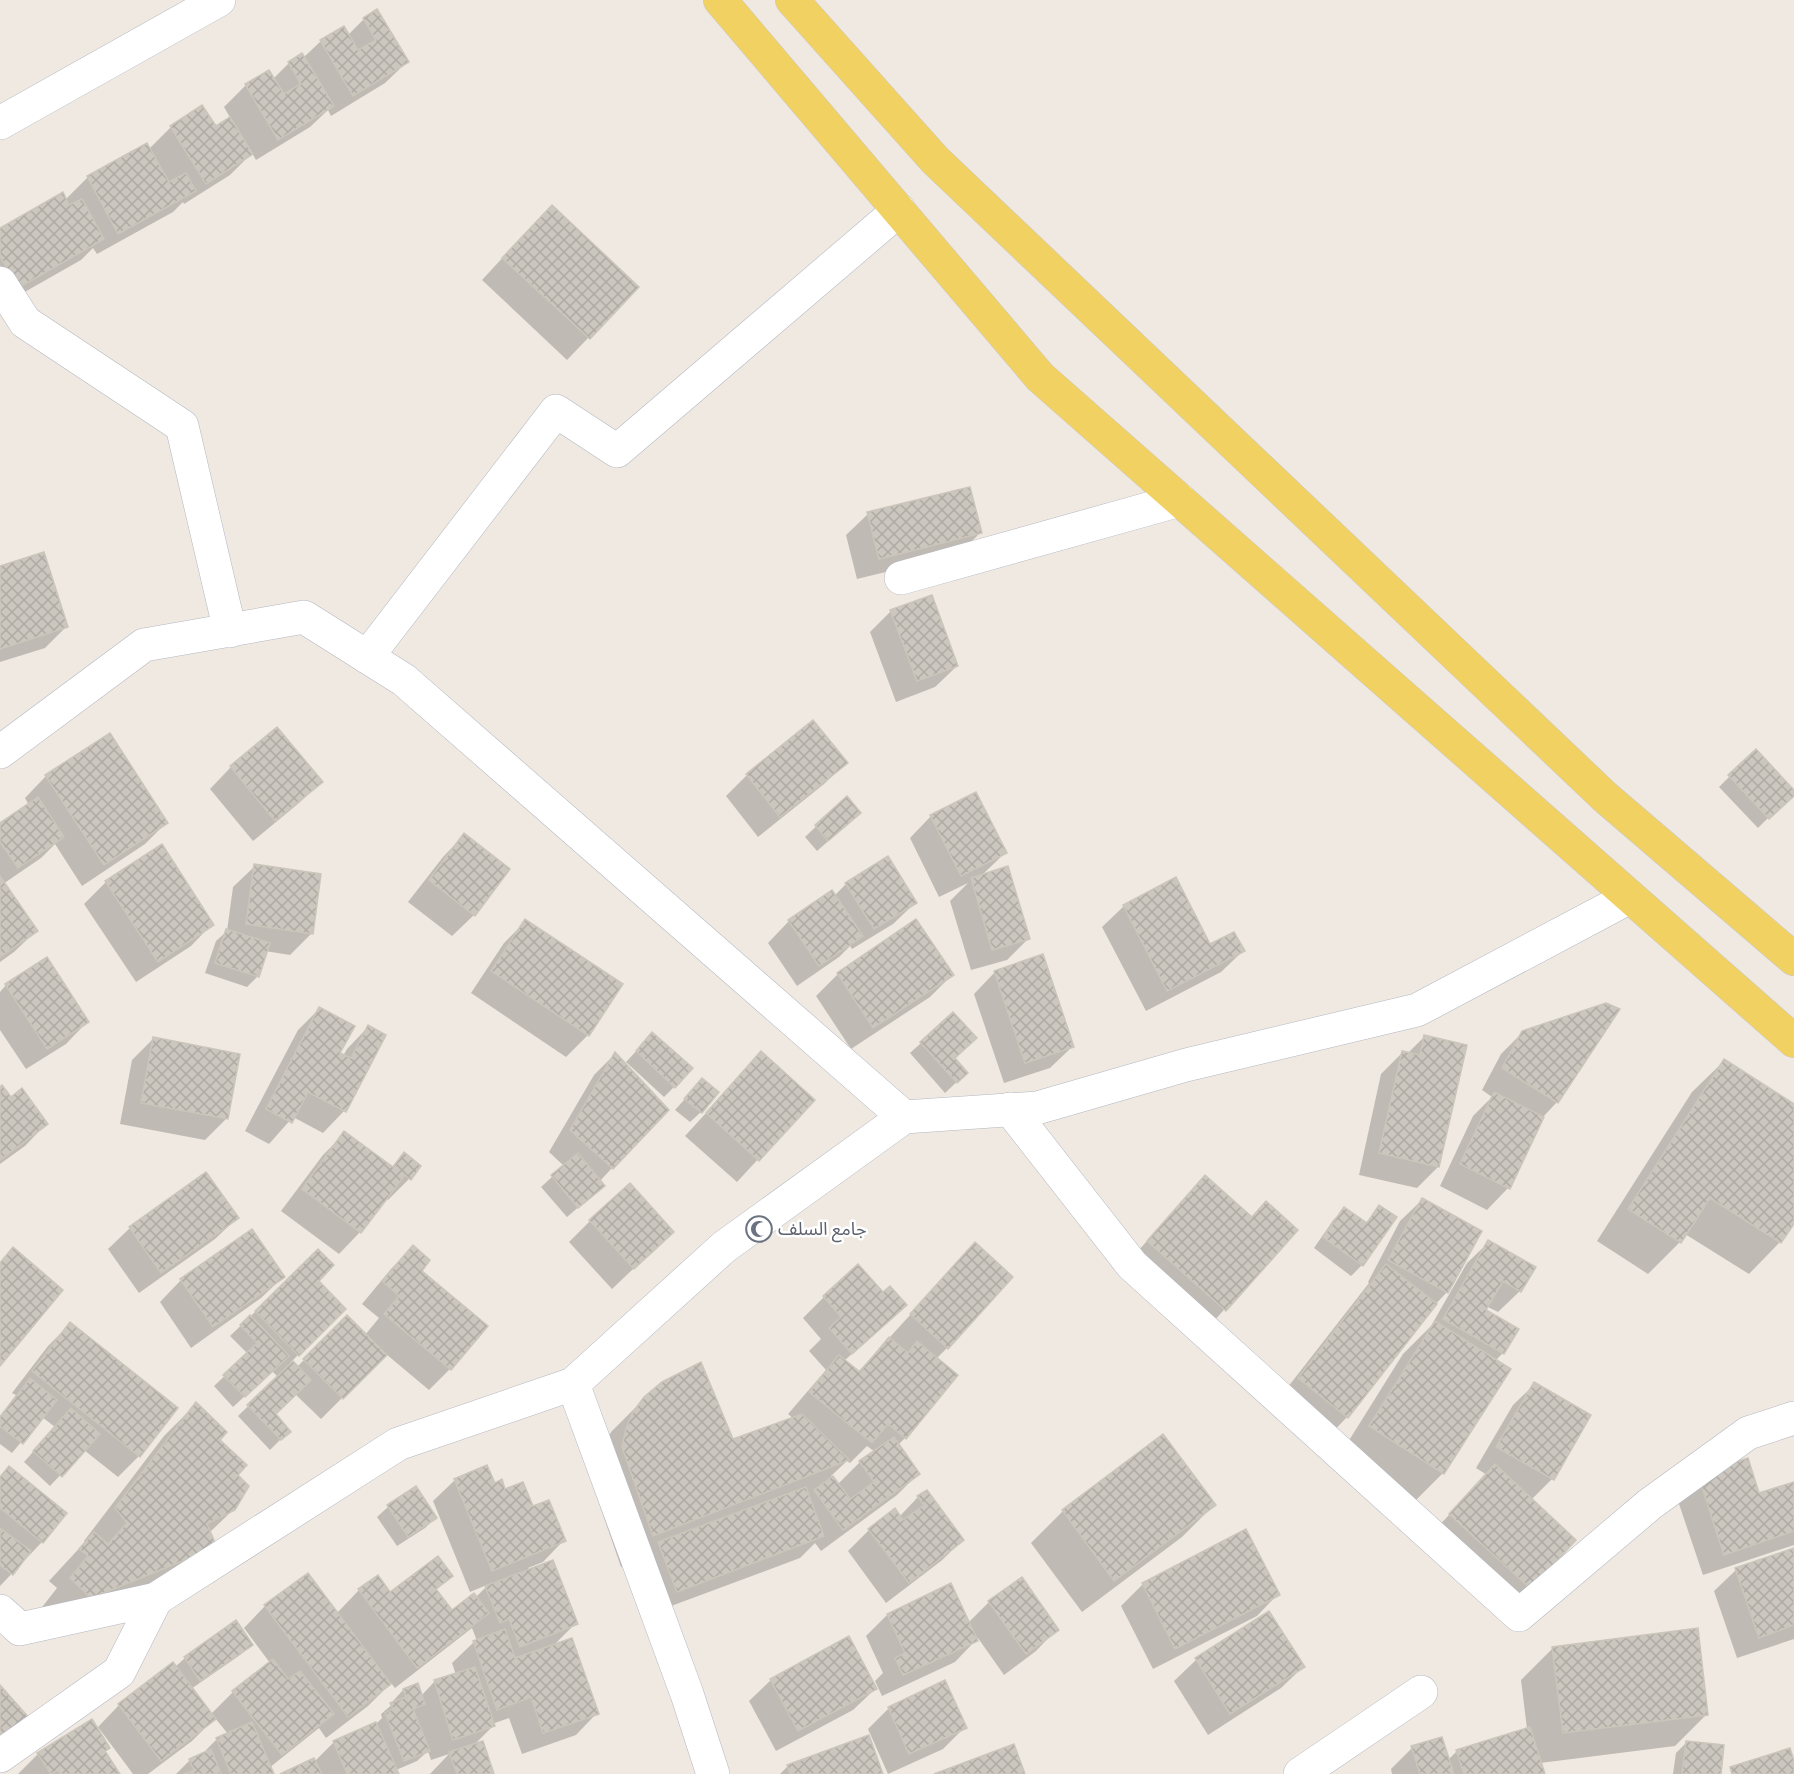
<svg xmlns="http://www.w3.org/2000/svg" width="1794" height="1774" viewBox="0 0 1794 1774" font-family="'Fira Sans Condensed','Noto Sans Arabic',sans-serif">
  <style>
    .shadow { fill: #0003; fill-rule: evenodd }
    .building { fill: url(#building-cross-hatch); stroke: #cbc5ba; stroke-width: 1.5 }
    .lines { fill: none; stroke-linecap: round; stroke-linejoin: round }
    .minor-casing { stroke: #b4b7c1; stroke-width: 34 }
    .major-casing { stroke: #c9c9c9; stroke-width: 34 }
    .minor { stroke: #fff; stroke-width: 33 }
    .major { stroke: #f2d163; stroke-width: 33 }
    .labels { text-anchor: middle; dominant-baseline: central; stroke-width: 5; stroke-linejoin: round; paint-order: stroke }
    .worship-label { font-size: 18px; fill: #5b616d; stroke: #fff; text-anchor: start }
  </style>
  <defs>
    <pattern id="building-cross-hatch" width="8" height="8" patternUnits="userSpaceOnUse" patternTransform="scale(1.5)"><rect width="8" height="8" fill="#cbc7bf"/><path d="M0 0l8 8M0 8l8-8" fill="none" stroke="#afaba4"/></pattern>
  </defs>
  <rect width="100%" height="100%" fill="#efe9e1"/>
  <g class="shadow">
    <path d="M364 19 407 62 385 83 331 116 328 110 310 127 256 160 252 153 230 175 184 204 183 202 173 212 97 254 93 248 81 260 0 306V230L65 200 88 177 149 149 171 127 215 128 231 119 224 107 246 85 273 79 289 63 303 58 321 41 343 28 348 35Z"/>
    <path d="M530 228 637 287 567 360 482 280Z"/>
    <path d="M868 514 980 533 959 554 857 579 846 535Z"/>
    <path d="M0 568 67 626 45 648 0 662Z"/>
    <path d="M891 611 957 666 935 687 896 702 870 632Z"/>
    <path d="M277 729 321 782 299 803 253 841 210 789 231 767Z"/>
    <path d="M1755 751 1794 792 1758 828 1719 787Z"/>
    <path d="M846 763 824 784 758 837 726 796 747 775Z"/>
    <path d="M46 776 166 823 145 844 82 886 55 844 41 858 3 884 36 931 14 952 0 962V825L29 805 25 798Z"/>
    <path d="M846 798 849 823 817 851 805 837Z"/>
    <path d="M931 816 1005 853 981 876 1028 939 1007 960 971 970 950 901 968 883 939 897 910 838Z"/>
    <path d="M464 835 508 870 474 915 452 936 408 902 443 857Z"/>
    <path d="M161 846 212 924 191 946 136 982 84 904 106 882Z"/>
    <path d="M255 866 312 933 290 955 265 951 258 976 247 987 205 973 216 941 227 931 233 887Z"/>
    <path d="M846 884 915 903 893 924 852 949 850 946 839 957 797 986 768 943 789 921 834 896Z"/>
    <path d="M1124 906 1210 946 1243 951 1221 972 1146 1011 1102 927Z"/>
    <path d="M526 921 621 985 588 1035 566 1057 471 993 504 943Z"/>
    <path d="M916 922 952 975 930 997 851 1049 816 996 838 974Z"/>
    <path d="M995 972 1072 1047 1050 1068 1004 1083 974 994Z"/>
    <path d="M6 985 87 1022 66 1044 26 1069 0 1030V992Z"/>
    <path d="M319 1009 338 1054 343 1056 347 1049 368 1027 384 1036 344 1111 323 1133 293 1117 269 1144 245 1131 298 1030Z"/>
    <path d="M953 1014 954 1058 966 1073 945 1093 910 1053Z"/>
    <path d="M1523 1032 1557 1102 1543 1117 1508 1188 1487 1210 1440 1186 1473 1116 1492 1097 1482 1090 1501 1054Z"/>
    <path d="M1425 1036 1438 1167 1417 1188 1359 1175 1381 1074 1402 1053 1407 1054Z"/>
    <path d="M153 1039 226 1119 205 1140 120 1124 132 1060Z"/>
    <path d="M642 1045 674 1087 664 1097 626 1062Z"/>
    <path d="M761 1053 813 1100 737 1182 685 1136Z"/>
    <path d="M615 1054 612 1168 600 1181 603 1186 567 1217 541 1187 564 1166 549 1152 594 1075Z"/>
    <path d="M1724 1061 1794 1106V1221L1780 1242 1749 1274 1685 1234 1680 1242 1648 1274 1597 1241 1692 1092Z"/>
    <path d="M702 1080 701 1112 690 1122 675 1110Z"/>
    <path d="M0 1089 11 1099 46 1124 25 1146 0 1164Z"/>
    <path d="M345 1133 391 1168 404 1154 409 1179 388 1200 386 1198 360 1232 339 1254 281 1211 323 1155Z"/>
    <path d="M1205 1177 1251 1218 1266 1203 1296 1230 1204 1332 1127 1263Z"/>
    <path d="M1422 1200 1447 1292 1431 1309 1347 1417 1326 1439 1277 1401 1369 1283 1368 1282 1400 1221Z"/>
    <path d="M1379 1207 1395 1218 1362 1265 1351 1276 1314 1248 1334 1219 1345 1209 1365 1224Z"/>
    <path d="M237 1218 215 1239 139 1293 108 1249 130 1228Z"/>
    <path d="M590 1221 672 1232 612 1289 569 1242Z"/>
    <path d="M1489 1242 1520 1291 1498 1312 1486 1306 1484 1310 1503 1353 1495 1361 1509 1369 1443 1473 1411 1505 1338 1458 1403 1354 1431 1326 1467 1263Z"/>
    <path d="M975 1244 947 1348 936 1359 905 1438 898 1445 918 1474 897 1495 821 1551 815 1543 800 1558 655 1612 644 1558 621 1567 591 1480 601 1446 612 1431 645 1398 732 1441 794 1419 788 1414 826 1370 809 1351 821 1339 803 1318 824 1297 883 1326 844 1361 858 1372ZM867 1446 875 1452 860 1462 838 1484 831 1476 847 1461 850 1463Z"/>
    <path d="M413 1247 450 1369 429 1390 386 1354 321 1419 295 1394 274 1415 289 1431 270 1450 238 1416 278 1377 272 1371 233 1407 214 1386 248 1354 230 1336 318 1251 317 1281 344 1309 291 1362 297 1367 347 1317 365 1335 379 1318 362 1304 391 1269Z"/>
    <path d="M283 1277 261 1298 191 1348 160 1302 181 1280Z"/>
    <path d="M70 1324 139 1456 118 1477 84 1450 50 1486 24 1462 55 1427 42 1417 12 1453 0 1444V1416L16 1395 12 1393 48 1346Z"/>
    <path d="M1535 1384 1552 1479 1531 1500 1573 1540 1508 1609 1429 1536 1487 1475 1476 1468 1513 1405Z"/>
    <path d="M196 1404 236 1475 234 1509 209 1533 183 1578 39 1611 57 1588 49 1581 85 1542 84 1541 164 1436Z"/>
    <path d="M1163 1436 1214 1505 1182 1537 1082 1612 1031 1543 1063 1511Z"/>
    <path d="M1698 1476 1758 1495 1794 1483V1545L1703 1575 1677 1498Z"/>
    <path d="M0 1477 65 1514 42 1542 0 1586Z"/>
    <path d="M455 1480 494 1485 533 1508 564 1540 543 1562 528 1568 576 1623 553 1646 597 1713 576 1735 522 1754 509 1718 492 1724 493 1726 473 1746 493 1774H430L449 1754 431 1760 428 1751 417 1761 396 1770 398 1774H284L314 1762 334 1742 376 1724 382 1718 381 1714 394 1703 393 1701 403 1690 421 1696 434 1682 456 1675 452 1663 474 1642 477 1641 472 1628 395 1688 391 1683 368 1706 326 1738 319 1728 269 1768 272 1774H176L190 1760 207 1753 206 1750 217 1739 228 1734 215 1718 192 1741 148 1774H133L98 1727 119 1705 173 1665 175 1667 185 1658 251 1645 240 1655 191 1689 210 1715 233 1692 270 1663 244 1628 265 1606 337 1613 359 1590 390 1594 451 1576 435 1591 452 1612 476 1597 489 1584 470 1592 433 1501Z"/>
    <path d="M415 1488 435 1518 425 1528 397 1546 377 1517 388 1507Z"/>
    <path d="M918 1497 963 1540 941 1561 886 1603 848 1551 869 1530 899 1517Z"/>
    <path d="M1794 1549V1639L1737 1658 1714 1591 1736 1570Z"/>
    <path d="M1022 1579 1057 1629 1036 1651 1004 1675 978 1638 955 1662 882 1696 875 1681 883 1673 866 1636 887 1615 968 1623 989 1602Z"/>
    <path d="M1143 1584 1278 1594 1257 1616 1153 1669 1121 1606Z"/>
    <path d="M1268 1613 1303 1667 1281 1688 1208 1735 1174 1681 1196 1660Z"/>
    <path d="M1553 1648 1707 1714 1675 1746 1540 1763 1544 1774H1392L1391 1769 1412 1748 1448 1760 1457 1751 1527 1729 1521 1680Z"/>
    <path d="M771 1680 875 1689 853 1710 776 1751 749 1701Z"/>
    <path d="M889 1708 965 1727 943 1749 888 1774 868 1729Z"/>
    <path d="M1686 1743 1720 1774H1673L1676 1753Z"/>
    <path d="M104 1751 118 1774H18L38 1754Z"/>
    <path d="M788 1766 882 1774H780Z"/>
  </g>
  <g class="building">
    <path d="M377 9 409 62 353 96 320 40 344 26 358 50 376 40 363 18Z"/>
    <path d="M302 53 334 106 278 140 245 84 269 70 284 94 301 84 288 62Z"/>
    <path d="M202 105 216 126 230 117 253 154 206 184 170 126Z"/>
    <path d="M147 143 169 182 186 173 196 191 118 234 87 176Z"/>
    <path d="M63 192 69 205 82 199 104 239 18 288 0 256V228Z"/>
    <path d="M552 205 639 287 590 339 502 258Z"/>
    <path d="M970 487 982 533 879 559 867 512Z"/>
    <path d="M44 552 68 627 0 649V566Z"/>
    <path d="M932 595 958 666 917 681 890 610Z"/>
    <path d="M813 720 848 763 780 817 746 774Z"/>
    <path d="M277 727 323 782 275 821 230 766Z"/>
    <path d="M110 733 168 823 104 865 45 775Z"/>
    <path d="M1756 749 1794 790V796L1769 819 1728 775Z"/>
    <path d="M976 792 1007 853 961 876 930 815Z"/>
    <path d="M847 796 861 813 828 841 815 825Z"/>
    <path d="M38 797 64 837 18 868 0 842V823Z"/>
    <path d="M464 833 510 869 475 916 429 880Z"/>
    <path d="M162 844 214 925 158 962 105 881Z"/>
    <path d="M888 856 917 903 874 929 845 883Z"/>
    <path d="M254 864 321 874 313 934 246 924Z"/>
    <path d="M1008 866 1030 939 992 950 971 878Z"/>
    <path d="M0 876 38 931 0 957Z"/>
    <path d="M1176 877 1210 944 1234 932 1245 951 1167 991 1123 905Z"/>
    <path d="M832 890 863 936 819 966 788 920Z"/>
    <path d="M525 919 623 984 589 1036 491 971Z"/>
    <path d="M916 919 954 975 873 1028 837 973Z"/>
    <path d="M226 929 270 943 259 977 215 963Z"/>
    <path d="M1043 954 1074 1047 1025 1063 994 971Z"/>
    <path d="M47 957 89 1022 47 1049 5 984Z"/>
    <path d="M1606 1003 1620 1009 1558 1103 1502 1068 1522 1031Z"/>
    <path d="M319 1007 355 1026 340 1053 351 1058 368 1025 386 1035 346 1112 308 1092 292 1123 266 1109Z"/>
    <path d="M953 1012 977 1038 955 1058 968 1073 957 1083 920 1042Z"/>
    <path d="M652 1032 693 1068 675 1088 636 1051Z"/>
    <path d="M1424 1035 1467 1045 1439 1167 1379 1153 1402 1051 1420 1055Z"/>
    <path d="M153 1037 240 1054 228 1119 141 1103Z"/>
    <path d="M761 1051 815 1100 759 1161 706 1113Z"/>
    <path d="M615 1052 669 1110 613 1169 570 1130Z"/>
    <path d="M1724 1059 1794 1104V1224L1781 1243 1710 1198 1681 1243 1628 1209Z"/>
    <path d="M702 1078 719 1092 702 1113 684 1099Z"/>
    <path d="M2 1085 11 1097 22 1088 48 1124 0 1160V1087Z"/>
    <path d="M1494 1092 1544 1117 1510 1189 1460 1164Z"/>
    <path d="M344 1131 393 1167 404 1152 421 1166 411 1180 405 1175 361 1233 302 1189Z"/>
    <path d="M578 1153 605 1186 578 1208 551 1175Z"/>
    <path d="M206 1172 239 1218 161 1273 129 1227Z"/>
    <path d="M1205 1175 1252 1217 1266 1201 1298 1230 1226 1311 1147 1241Z"/>
    <path d="M630 1183 674 1232 634 1269 589 1220Z"/>
    <path d="M1422 1198 1482 1231 1448 1293 1388 1260Z"/>
    <path d="M1379 1205 1397 1217 1363 1266 1323 1237 1344 1207 1367 1223Z"/>
    <path d="M252 1229 285 1277 213 1327 180 1279Z"/>
    <path d="M1488 1240 1536 1267 1521 1292 1503 1281 1486 1310 1519 1329 1504 1354 1443 1319Z"/>
    <path d="M975 1242 1013 1277 948 1349 910 1314Z"/>
    <path d="M413 1245 430 1260 422 1271 488 1326 451 1370 384 1314 399 1296 382 1281Z"/>
    <path d="M13 1247 63 1290 0 1366V1263Z"/>
    <path d="M318 1249 334 1265 319 1281 346 1309 299 1356 255 1311Z"/>
    <path d="M858 1264 883 1292 890 1286 907 1305 852 1354 829 1328 841 1317 823 1296Z"/>
    <path d="M1386 1264 1437 1304 1348 1418 1298 1378Z"/>
    <path d="M250 1315 289 1356 245 1397 223 1375 257 1343 240 1325Z"/>
    <path d="M347 1315 387 1355 343 1399 303 1359Z"/>
    <path d="M1435 1321 1511 1369 1444 1474 1369 1426Z"/>
    <path d="M70 1322 178 1408 140 1457 32 1371Z"/>
    <path d="M889 1337 908 1353 917 1341 958 1375 906 1439 888 1424 872 1443 809 1392 839 1355 860 1372Z"/>
    <path d="M293 1361 311 1380 276 1414 291 1432 281 1440 247 1405Z"/>
    <path d="M701 1362 733 1439 802 1414 849 1460 653 1536 622 1447 626 1428 633 1412 644 1397 662 1382Z"/>
    <path d="M30 1378 57 1400 23 1444 0 1426V1417Z"/>
    <path d="M1534 1382 1591 1415 1554 1480 1496 1447Z"/>
    <path d="M196 1402 227 1432 220 1440 247 1465 238 1475 249 1486 235 1510 207 1524 217 1547 91 1598 70 1578 88 1556 79 1549 94 1532 108 1544 127 1523 115 1508Z"/>
    <path d="M71 1408 100 1434 62 1477 33 1451Z"/>
    <path d="M1163 1434 1216 1505 1114 1581 1062 1510Z"/>
    <path d="M894 1437 920 1474 843 1530 814 1490 833 1476 850 1499 874 1482 859 1461Z"/>
    <path d="M1748 1458 1759 1493 1794 1482V1531L1724 1555 1698 1475Z"/>
    <path d="M1495 1464 1576 1540 1531 1589 1449 1514Z"/>
    <path d="M487 1465 495 1483 502 1479 505 1489 523 1482 533 1506 549 1500 566 1541 492 1571 454 1479Z"/>
    <path d="M9 1466 67 1513 43 1543 0 1508V1477Z"/>
    <path d="M416 1486 437 1518 408 1537 387 1505Z"/>
    <path d="M806 1487 824 1536 677 1592 658 1542Z"/>
    <path d="M927 1490 964 1540 909 1583 868 1529 895 1508 903 1520 924 1505 917 1496Z"/>
    <path d="M0 1528 31 1551 13 1575 0 1565Z"/>
    <path d="M1246 1529 1280 1595 1175 1649 1142 1583Z"/>
    <path d="M1794 1548V1625L1759 1638 1735 1568Z"/>
    <path d="M438 1556 453 1576 436 1589 452 1610 474 1593 489 1613 417 1668 358 1589 378 1575 390 1592Z"/>
    <path d="M553 1560 578 1624 520 1647 509 1619 500 1623 485 1586Z"/>
    <path d="M308 1573 391 1684 348 1717 264 1605Z"/>
    <path d="M1022 1577 1059 1630 1026 1654 988 1601Z"/>
    <path d="M951 1583 978 1641 903 1675 895 1658 905 1653 887 1614Z"/>
    <path d="M1269 1611 1305 1667 1230 1714 1195 1658Z"/>
    <path d="M236 1620 253 1645 200 1681 184 1657Z"/>
    <path d="M1698 1628 1708 1715 1563 1733 1552 1647Z"/>
    <path d="M505 1629 515 1658 572 1638 599 1714 543 1733 531 1697 497 1710 473 1641Z"/>
    <path d="M849 1636 877 1689 798 1731 770 1679Z"/>
    <path d="M273 1659 288 1679 300 1671 334 1714 282 1755 232 1691Z"/>
    <path d="M173 1662 216 1719 161 1761 118 1704Z"/>
    <path d="M475 1667 495 1726 453 1740 434 1680Z"/>
    <path d="M945 1680 967 1728 909 1754 888 1707Z"/>
    <path d="M418 1683 425 1704 413 1709 430 1751 404 1761 385 1713 393 1709 390 1703 406 1697 403 1689Z"/>
    <path d="M0 1685 30 1719 0 1746Z"/>
    <path d="M92 1719 110 1748 105 1751 120 1774H61L58 1770 51 1774 37 1753Z"/>
    <path d="M252 1722 274 1774H231L216 1738Z"/>
    <path d="M376 1722 399 1774H347L333 1741Z"/>
    <path d="M1530 1727 1545 1774H1464L1456 1750Z"/>
    <path d="M869 1735 883 1774H790L787 1765Z"/>
    <path d="M1442 1737 1454 1774H1420L1411 1746Z"/>
    <path d="M483 1741 494 1774H457L449 1752Z"/>
    <path d="M1686 1741 1724 1745 1721 1774H1682Z"/>
    <path d="M1014 1744 1025 1774H934Z"/>
    <path d="M1790 1748 1794 1761V1774H1732L1730 1767Z"/>
    <path d="M211 1749 221 1774H184L194 1770 189 1759Z"/>
    <path d="M314 1758 322 1774H280Z"/>
  </g>
  <g class="lines">
    <g class="minor-casing">
      <g id="minor">
        <path d="M0 123 219 0"/>
        <path d="M0 283 25 322 182 426 230 631"/>
        <path d="M901 578 1180 500"/>
        <path d="M367 657 556 411 617 451 899 210"/>
        <path d="M0 752 144 645 304 617 404 680 904 1117 724 1247 573 1384 398 1444 156 1599 20 1629 0 1611"/>
        <path d="M1010 1109 1132 1265 1519 1615 1650 1504 1748 1433 1794 1418"/>
        <path d="M904 1117 1037 1108 1186 1065 1417 1010 1630 897"/>
        <path d="M573 1384 687 1694 713 1774"/>
        <path d="M0 1756 119 1672 156 1599"/>
        <path d="M1300 1774 1421 1692"/>
      </g>
    </g>
    <g class="major-casing">
      <g id="major">
        <path d="M720 0 1040 377 1794 1041"/>
        <path d="M792 0 935 160 1605 797 1794 959"/>
      </g>
    </g>
    <use href="#minor" class="minor"/>
    <use href="#major" class="major"/>
  </g>
  <defs>
    <g id="mosque-ring" transform="scale(1.35)"><circle r="9.5" fill="#fff" stroke="#6b7280" stroke-width="1.5"/><path d="M3.5-4.9A6 6 0 1 0 3.5 4.9A5 5 0 1 1 3.5-4.9Z" fill="#6b7280"/></g>
  </defs>
  <g fill-rule="evenodd">
    <use href="#mosque-ring" x="759" y="1229"/>
  </g>
  <g class="labels">
    <g class="worship-label">
      <text x="778" y="1229">جامع السلف</text>
    </g>
  </g>
</svg>
